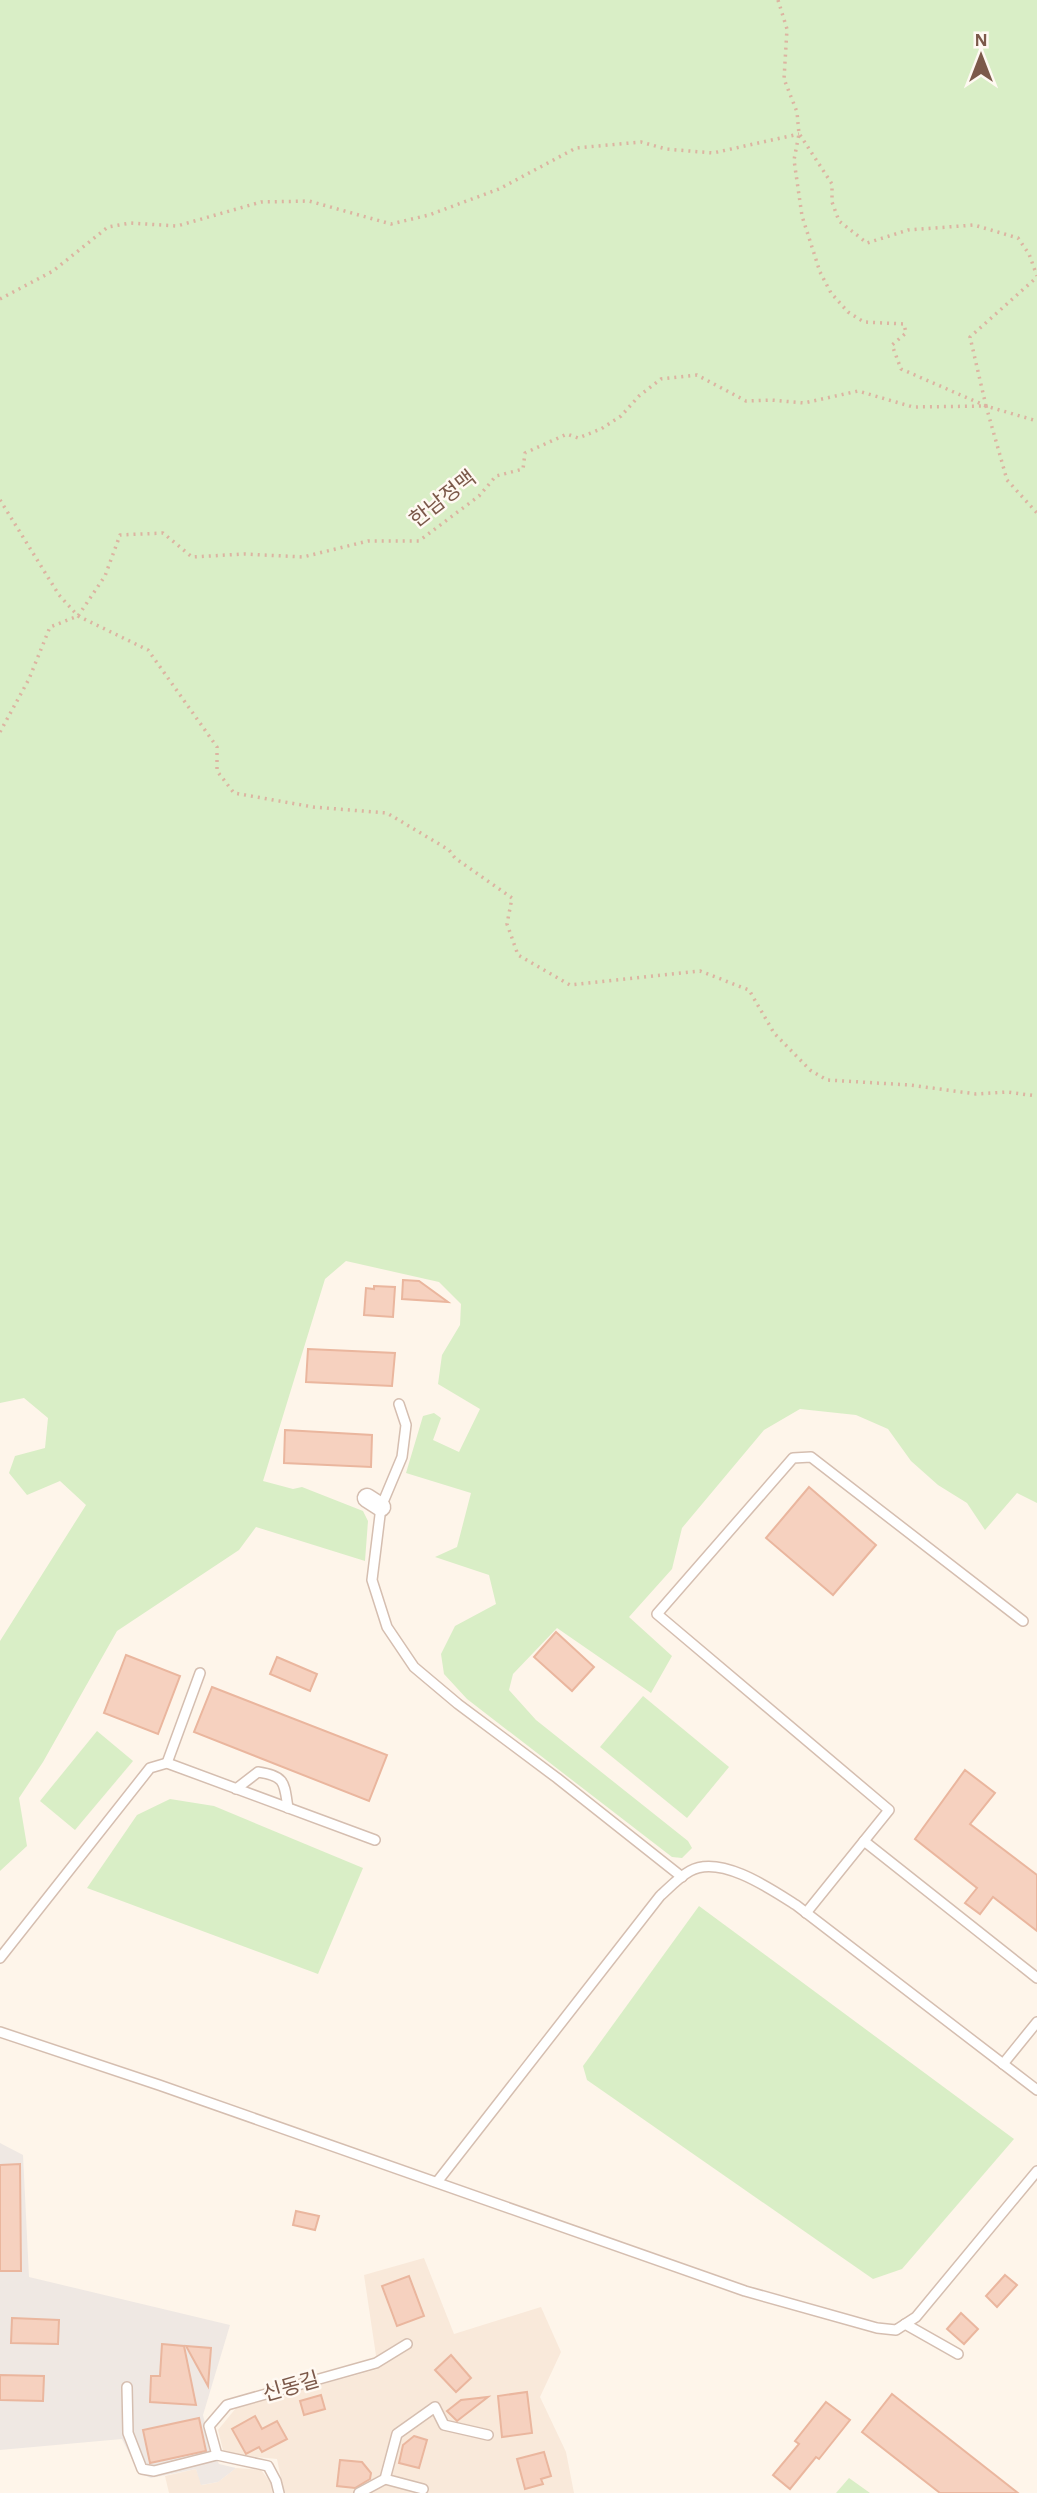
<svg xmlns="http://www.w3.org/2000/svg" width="1037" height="2493" viewBox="0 0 1037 2493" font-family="'Alegreya Sans','Noto Sans KR',sans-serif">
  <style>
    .residential { fill: #f9e9da }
    .industrial { fill: #efe8e3 }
    .green { fill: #d9eec6 }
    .building { fill: #f6d1bf; stroke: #eab69e; stroke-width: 2 }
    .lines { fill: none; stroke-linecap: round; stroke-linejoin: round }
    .lane-casing { stroke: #d5beb0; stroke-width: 12 }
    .street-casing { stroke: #d5beb0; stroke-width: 21 }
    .path { stroke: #dcb4a1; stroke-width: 3.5; stroke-dasharray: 2 5; stroke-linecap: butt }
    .lane { stroke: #fff; stroke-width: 9 }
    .street { stroke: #fff; stroke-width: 18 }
    .labels { text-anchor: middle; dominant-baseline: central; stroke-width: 5; stroke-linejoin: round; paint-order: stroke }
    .street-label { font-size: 21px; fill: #7c594a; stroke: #fff9f2 }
  </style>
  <rect width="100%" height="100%" fill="#fef5ea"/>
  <g class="residential">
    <path d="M424 2258 454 2334 541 2307 561 2352 540 2397 566 2452 574 2493H284L277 2459 224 2454 218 2430 236 2408 378 2369 364 2275Z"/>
    <path d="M236 2468 261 2470 271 2483 272 2493H169L165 2476 196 2469 202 2485 218 2482Z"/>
  </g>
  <path class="industrial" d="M0 2143 23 2155 29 2277 230 2325 203 2415 211 2448 219 2464 236 2468 218 2482 201 2485 196 2469 151 2478 139 2473 122 2439 0 2450Z"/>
  <g class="green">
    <path d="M0 0H1037V1503L1017 1493 985 1530 967 1503 938 1485 911 1461 888 1429 856 1415 800 1409 764 1430 682 1528 672 1569 629 1617 672 1656 651 1693 557 1628 513 1674 509 1690 536 1720 688 1841 692 1848 682 1858 672 1857 467 1699 444 1674 441 1654 455 1626 496 1604 489 1575 435 1557 457 1547 471 1493 406 1473 423 1416 434 1413 441 1418 433 1440 459 1452 480 1409 438 1384 442 1355 460 1325 461 1304 439 1282 346 1261 325 1279 263 1481 293 1489 302 1487 363 1511 368 1521 365 1561 256 1527 239 1550 117 1631 43 1762 19 1798 27 1846 0 1871V1641L86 1505 60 1481 27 1495 9 1473 15 1456 45 1448 48 1418 24 1398 0 1403Z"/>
    <path d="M643 1696 729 1767 687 1818 600 1747Z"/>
    <path d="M97 1731 133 1761 75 1830 40 1801Z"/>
    <path d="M170 1799 214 1806 363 1868 318 1974 87 1888 137 1815Z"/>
    <path d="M699 1906 1014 2139 902 2269 873 2279 587 2080 583 2066Z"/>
    <path d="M849 2478 870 2493H836Z"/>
  </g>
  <g class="building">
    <path d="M403 1280 419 1281 448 1302 402 1299Z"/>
    <path d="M374 1286 395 1287 393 1317 364 1315 366 1288 374 1289Z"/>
    <path d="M308 1349 395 1353 392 1386 306 1382Z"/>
    <path d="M285 1430 372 1435 371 1467 284 1463Z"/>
    <path d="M809 1487 876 1545 833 1595 766 1538Z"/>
    <path d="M556 1632 594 1667 572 1691 534 1657Z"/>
    <path d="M126 1655 180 1676 158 1734 104 1713Z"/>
    <path d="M277 1657 317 1674 310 1691 270 1674Z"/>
    <path d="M212 1687 387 1755 369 1801 194 1732Z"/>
    <path d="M965 1770 995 1793 970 1824 1037 1875V1931L993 1897 980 1914 965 1903 977 1888 915 1839Z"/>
    <path d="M20 2164 21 2271H0V2165Z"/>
    <path d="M296 2211 319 2216 315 2230 293 2225Z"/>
    <path d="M1005 2275 1017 2285 997 2307 986 2296Z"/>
    <path d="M409 2276 424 2316 397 2326 382 2286Z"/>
    <path d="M961 2313 978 2329 964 2344 947 2329Z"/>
    <path d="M12 2318 59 2320 58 2344 11 2343Z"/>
    <path d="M162 2344 184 2346 196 2405 150 2402 151 2376H160Z"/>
    <path d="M186 2346 211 2348 208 2386Z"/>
    <path d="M451 2355 471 2378 456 2392 435 2370Z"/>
    <path d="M0 2375 44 2376 43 2401 0 2400Z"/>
    <path d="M527 2392 532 2433 502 2437 498 2396Z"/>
    <path d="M892 2394 1018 2493H940L862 2432Z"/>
    <path d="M321 2395 325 2409 304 2415 300 2401Z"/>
    <path d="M488 2397 457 2421 447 2411 461 2400Z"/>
    <path d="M826 2402 850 2420 819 2459 816 2457 790 2489 773 2475 799 2444 795 2441Z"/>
    <path d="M255 2416 262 2429 277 2421 287 2439 262 2452 259 2447 246 2454 232 2429Z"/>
    <path d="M199 2418 206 2451 150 2463 143 2430Z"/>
    <path d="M414 2436 427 2440 419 2468 399 2463 403 2445Z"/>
    <path d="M544 2452 551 2476 541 2479 543 2484 525 2489 517 2459Z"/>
    <path d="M340 2460 362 2462 371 2473 370 2479 355 2488 337 2486Z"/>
  </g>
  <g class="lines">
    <g class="lane-casing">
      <g id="lane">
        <path d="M399 1404 406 1425 402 1457 381 1507 372 1580 387 1627 414 1667 458 1704 557 1778 682 1877"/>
        <path d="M167 1763 200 1673"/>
        <path d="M236 1789 258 1772C286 1776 284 1783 288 1808"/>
        <path d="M864 1841 889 1810 657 1614 793 1458 811 1457 1023 1621"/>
        <path d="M806 1913 864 1841 1037 1978"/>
        <path d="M0 1958 150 1768 167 1763 375 1840"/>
        <path d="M0 2032 159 2085 745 2291 877 2328 896 2330 916 2317 1037 2171"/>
        <path d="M1003 2064 1037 2022"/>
        <path d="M437 2182 660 1896C669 1888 679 1877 690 1871 720 1854 771 1889 796 1905L1037 2090"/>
        <path d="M905 2324 958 2354"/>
        <path d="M127 2387 128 2433 142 2469 154 2471 217 2455 268 2466 276 2481 279 2493"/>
        <path d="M217 2455 209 2426 227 2405 376 2363 407 2344"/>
        <path d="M385 2479 423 2489"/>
        <path d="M359 2493 385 2479 397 2434 435 2407 444 2425 488 2435"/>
      </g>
    </g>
    <g class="street-casing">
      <path id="street" d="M367 1498 381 1507"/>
    </g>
    <g class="path">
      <path d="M778 0 787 29 784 79 797 112 799 134 794 160 802 216 820 272 831 293 848 312 864 322 904 324 906 333 892 345 901 369 986 406 1037 421"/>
      <path d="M800 135 832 184V202L839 221 867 243 908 230 974 225 1018 238 1029 254 1037 276"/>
      <path d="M0 299 53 271 108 227 130 223 177 226 261 202 309 201 391 224 429 215 499 189 576 148 641 142 666 149 713 153 799 134"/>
      <path d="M986 406 970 337 1037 277"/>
      <path d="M0 500 59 595 78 616 148 650 217 747V771L234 793 313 807 387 813 449 850 455 858 512 898 507 924 518 955 570 985 700 971 749 990 774 1033 810 1070 827 1080 910 1085 976 1094 1007 1092 1037 1096"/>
      <path d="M0 732 29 679 50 627 78 616 105 576 120 535 163 533 192 557 244 554 303 557 368 541H419L479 496 496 476 523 469 525 453 567 434 578 438 601 429 621 416 639 396 661 379 697 375 746 401 771 400 804 403 858 391 913 407 986 406 1007 480 1037 513"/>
    </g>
    <use href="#lane" class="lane"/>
    <use href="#street" class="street"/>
  </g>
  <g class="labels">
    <g class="street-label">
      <text transform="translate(443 499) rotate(-38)">한남정맥</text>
      <text transform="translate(291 2387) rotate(-16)">신동길</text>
    </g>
  </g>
  <g transform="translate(981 56)" stroke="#fff9f2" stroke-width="5" paint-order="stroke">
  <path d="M0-5L12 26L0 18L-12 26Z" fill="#7c594a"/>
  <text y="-10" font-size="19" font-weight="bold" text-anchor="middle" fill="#7c594a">N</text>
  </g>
</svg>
